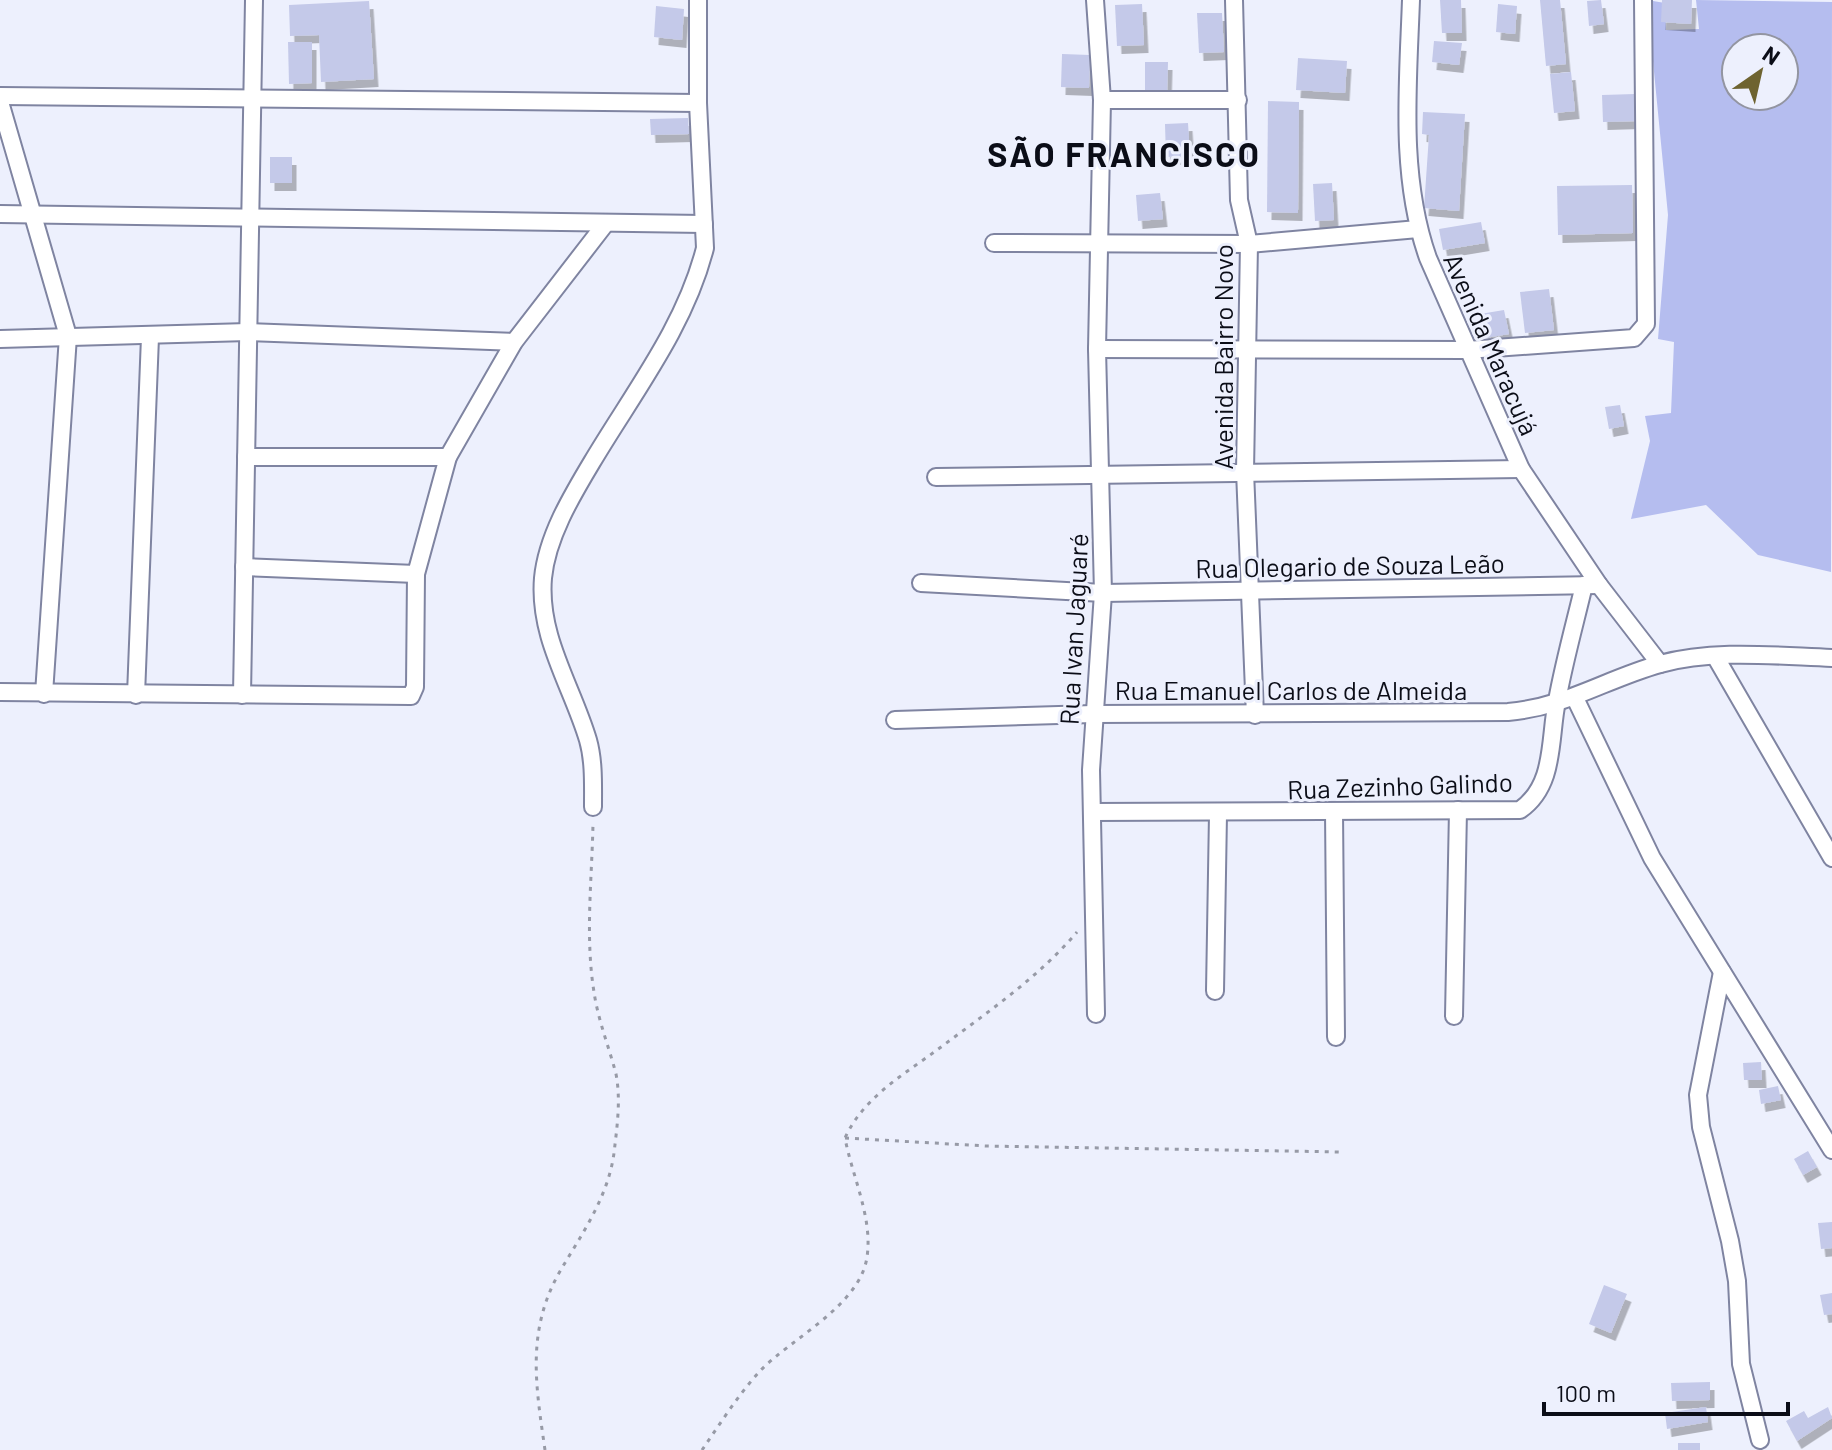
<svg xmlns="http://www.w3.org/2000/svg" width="1832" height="1450" viewBox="0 0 1832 1450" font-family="Barlow,sans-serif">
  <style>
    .green { fill: #b5bdef; fill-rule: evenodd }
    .building { fill: #c4c9e9; filter: url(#shadow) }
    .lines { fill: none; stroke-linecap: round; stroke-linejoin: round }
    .minor-casing { stroke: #7f84a1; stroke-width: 20 }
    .path { stroke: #979aa6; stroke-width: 3; stroke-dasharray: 4 6; stroke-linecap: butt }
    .minor { stroke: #fff; stroke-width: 16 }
    .labels { text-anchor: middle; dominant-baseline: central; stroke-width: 6; stroke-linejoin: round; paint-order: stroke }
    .street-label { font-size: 26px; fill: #0b0d17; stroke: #edf0fd }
    .district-label { font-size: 34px; font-weight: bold; letter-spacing: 2px; fill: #0b0d17; stroke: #edf0fd }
  </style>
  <defs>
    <filter id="shadow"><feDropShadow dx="4.5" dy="8" stdDeviation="0" flood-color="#0004"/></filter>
  </defs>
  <rect width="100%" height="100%" fill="#edf0fd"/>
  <path class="green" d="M1647 0 1665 3 1666 30 1699 29 1696 0 1832 2 1831 572 1758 555 1706 505 1631 519 1650 441 1645 416 1671 413 1674 342 1658 339 1668 215ZM1736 48H1784V96H1736Z"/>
  <g class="building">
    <path d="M1440 0H1461L1462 33H1442Z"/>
    <path d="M1540 0H1560L1566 64 1546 66Z"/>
    <path d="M1601 0 1604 24 1589 26 1587 1Z"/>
    <path d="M1662 0H1692L1691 24 1661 22Z"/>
    <path d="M369 1 374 79 321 82 319 35 290 36 289 5Z"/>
    <path d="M1142 4 1144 45 1117 46 1115 5Z"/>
    <path d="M1498 4 1517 6 1515 34 1496 32Z"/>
    <path d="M656 6 684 9 682 40 654 37Z"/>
    <path d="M1197 13H1222L1224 52 1199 53Z"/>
    <path d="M1434 41 1462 43 1459 65 1432 62Z"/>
    <path d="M288 42H312V83L289 84Z"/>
    <path d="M1062 54 1090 55 1089 88 1061 87Z"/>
    <path d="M1298 58 1347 61 1345 93 1296 90Z"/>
    <path d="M1145 62H1168L1167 95H1145Z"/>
    <path d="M1571 72 1575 111 1554 113 1550 74Z"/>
    <path d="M1635 94 1636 121 1603 122 1602 95Z"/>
    <path d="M1268 101 1299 102 1298 213 1267 212Z"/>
    <path d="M1423 112 1465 114 1459 211 1424 208 1429 135 1422 134Z"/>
    <path d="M688 118 689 134 651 135 650 119Z"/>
    <path d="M1188 123 1190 156 1166 157 1165 124Z"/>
    <rect x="270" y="157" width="22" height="26"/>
    <path d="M1332 183 1334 220 1315 221 1313 184Z"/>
    <path d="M1632 185 1633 233 1558 235 1557 186Z"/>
    <path d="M1160 193 1163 219 1138 221 1136 195Z"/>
    <path d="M1481 222 1485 243 1443 250 1439 229Z"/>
    <path d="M1549 289 1554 330 1525 333 1520 292Z"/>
    <path d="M1504 310 1509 334 1485 338 1480 314Z"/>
    <path d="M1620 405 1624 426 1609 429 1605 407Z"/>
    <path d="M1761 1062 1762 1080H1744L1743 1063Z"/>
    <path d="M1778 1086 1781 1100 1761 1104 1759 1090Z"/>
    <path d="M1808 1151 1817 1167 1803 1175 1794 1159Z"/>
    <path d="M1832 1222V1248L1821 1249 1818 1223Z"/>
    <path d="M1604 1285 1627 1294 1611 1333 1589 1324Z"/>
    <path d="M1832 1293V1314L1824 1315 1820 1295Z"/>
    <path d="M1710 1382V1400L1672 1401 1671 1383Z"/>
    <path d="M1706 1407 1708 1422 1667 1429 1665 1413Z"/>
    <path d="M1828 1407 1832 1418 1797 1441 1786 1421 1804 1411 1808 1418Z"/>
    <rect x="1678" y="1443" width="22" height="7"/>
  </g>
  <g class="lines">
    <g class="minor-casing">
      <g id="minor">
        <path d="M1095 0 1102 100 1097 349 1103 593 1091 770 1096 1014"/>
        <path d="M1234 0 1239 200 1249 244 1245 471 1255 715"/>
        <path d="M1411 0C1408 85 1399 176 1428 258L1521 469 1599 585 1660 664"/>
        <path d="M0 96 698 103"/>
        <path d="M1102 100H1238"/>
        <path d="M0 102 68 336 44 694"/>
        <path d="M0 214 704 224"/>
        <path d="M994 243 1249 244 1418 229"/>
        <path d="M0 339 248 332 514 342"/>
        <path d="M1097 349 1467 350 1634 338 1646 324 1643 0"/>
        <path d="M246 457H448"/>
        <path d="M936 477 1521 469"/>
        <path d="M244 567 416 574"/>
        <path d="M921 583 1103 593 1599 585"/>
        <path d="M1715 656 1832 858"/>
        <path d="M0 692 411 696 415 687 416 574 448 457 514 342 606 223"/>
        <path d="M136 695 150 337"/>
        <path d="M242 695 254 0"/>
        <path d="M1575 698 1652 858 1832 1150"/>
        <path d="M895 720 1093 714 1508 712C1566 707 1606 679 1660 664 1714 649 1776 656 1832 658"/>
        <path d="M593 807C593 785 594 761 588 740 572 686 538 637 543 578 547 537 571 497 592 462 633 393 685 327 705 248L698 103V0"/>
        <path d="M1334 811 1336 1037"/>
        <path d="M1092 812 1520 810C1556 785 1549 738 1557 701 1564 662 1575 623 1584 585"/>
        <path d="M1722 972 1698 1095 1701 1127 1730 1241 1737 1281 1741 1364 1760 1440"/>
        <path d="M1215 991 1218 814"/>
        <path d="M1454 1016 1458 810"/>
      </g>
    </g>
    <g class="path">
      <path d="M845 1138 986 1146 1342 1152"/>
      <path d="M545 1450C536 1387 526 1332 559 1273 581 1235 608 1198 614 1153 617 1127 621 1100 616 1074 609 1047 598 1020 594 992 585 937 592 878 593 823"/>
      <path d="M702 1450C720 1424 738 1395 760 1371 790 1339 860 1306 867 1257 873 1218 852 1176 845 1138 863 1098 903 1075 937 1050 985 1014 1038 978 1077 932"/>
    </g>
    <use href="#minor" class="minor"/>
  </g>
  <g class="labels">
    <g class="street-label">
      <text transform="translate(1492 344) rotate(66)">Avenida Maracujá</text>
      <text transform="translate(1222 357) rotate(-90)">Avenida Bairro Novo</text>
      <text transform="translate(1350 565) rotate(-1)">Rua Olegario de Souza Leão</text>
      <text transform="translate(1073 629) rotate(-87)">Rua Ivan Jaguaré</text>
      <text x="1291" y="689">Rua Emanuel Carlos de Almeida</text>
      <text transform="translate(1400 785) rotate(-2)">Rua Zezinho Galindo</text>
    </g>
    <g class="district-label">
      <text x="1124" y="153">SÃO FRANCISCO</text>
    </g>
  </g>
  <g transform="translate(1760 72) rotate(34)"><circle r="38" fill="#edf0fd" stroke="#9395a1" stroke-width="2"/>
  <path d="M0-6L14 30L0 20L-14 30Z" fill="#6e6330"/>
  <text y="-12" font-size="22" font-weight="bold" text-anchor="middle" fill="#0b0d17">N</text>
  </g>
  <path d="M1544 1402v12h244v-12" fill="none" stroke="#0b0d17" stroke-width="4"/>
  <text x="1556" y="1402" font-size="24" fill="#0b0d17" stroke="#edf0fd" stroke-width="6" paint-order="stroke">100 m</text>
</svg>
